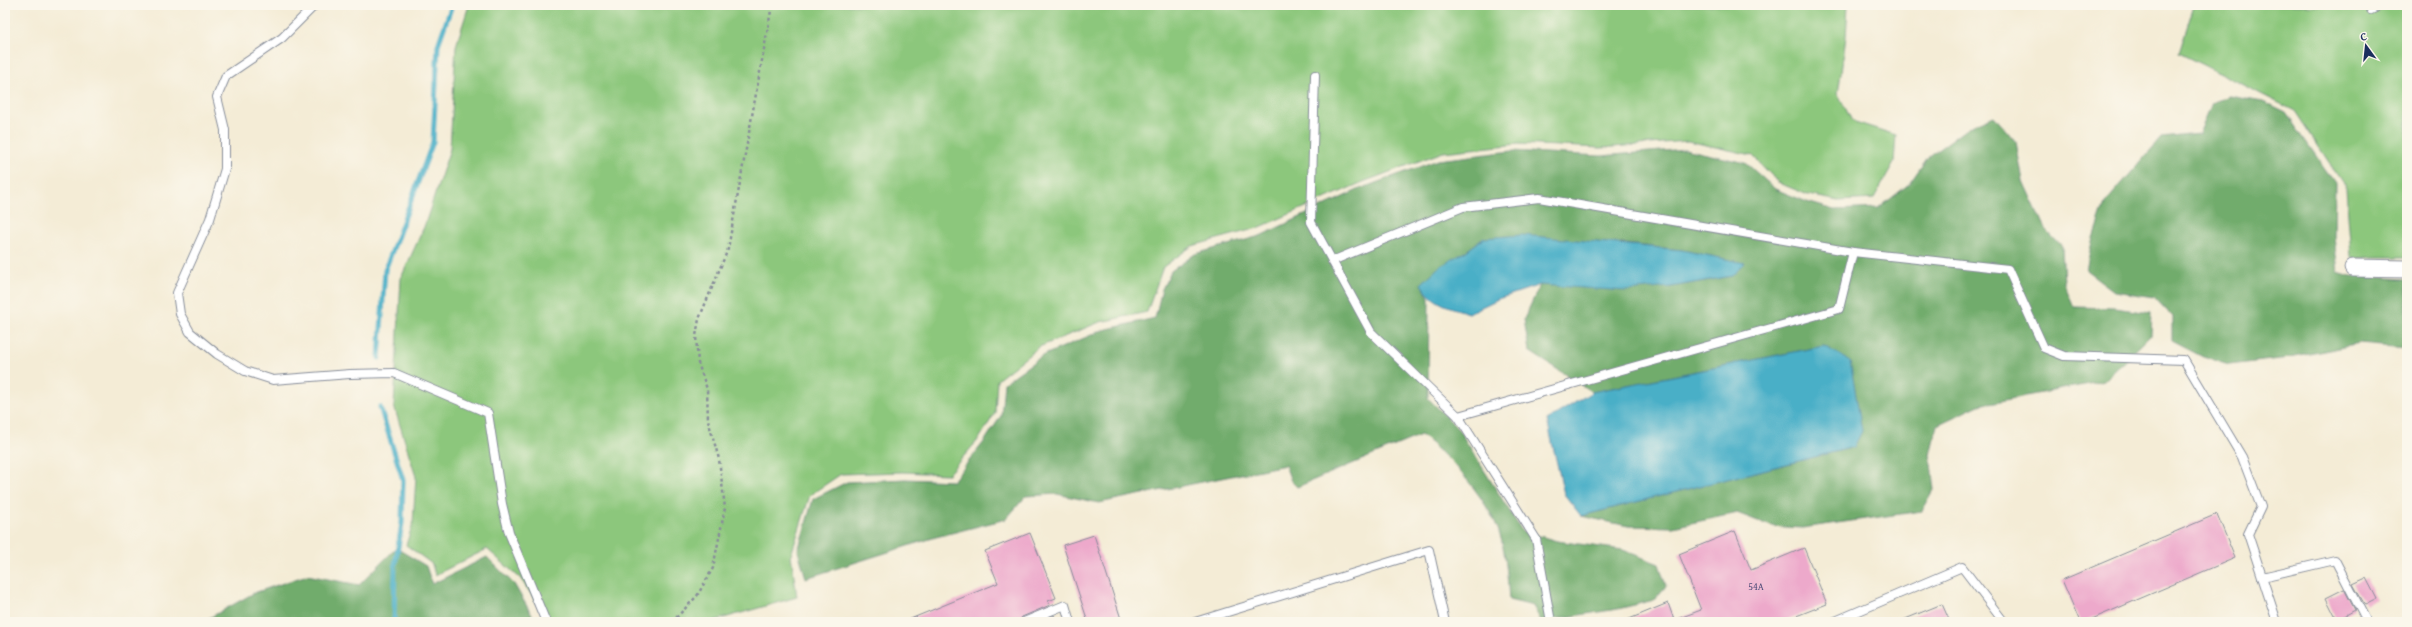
<svg xmlns="http://www.w3.org/2000/svg" width="2412" height="627" viewBox="0 0 2412 627" font-family="'Gentium Book Plus',serif">
  <style>
    .green { fill: #8cc77c; stroke: #547b6d }
    .forest { fill: #71ac6c; stroke: #466e65 }
    .water { fill: #48afc7; stroke: #326f92 }
    .lines { fill: none; stroke-linecap: round; stroke-linejoin: round }
    .stream { stroke: #48afc7; stroke-width: 5 }
    .building { fill: #eda9cb }
    .service-casing { stroke: #888e9a; stroke-width: 10 }
    .minor-casing { stroke: #888e9a; stroke-width: 19 }
    .path { stroke: #888e9a; stroke-width: 2.5; stroke-dasharray: 3 3; stroke-linecap: butt }
    .service { stroke: #fff; stroke-width: 8 }
    .minor { stroke: #fff; stroke-width: 17 }
    .labels { text-anchor: middle; dominant-baseline: central; stroke-width: 3.5; stroke-linejoin: round; paint-order: stroke }
    .number-label { font-size: 10px; fill: #504e79 }
  </style>
  <rect width="100%" height="100%" fill="#fbf7ec"/>
  <filter id="ink" filterUnits="userSpaceOnUse"><feTurbulence type="fractalNoise" baseFrequency=".025" numOctaves="2"/><feDisplacementMap in="SourceGraphic" scale="8" xChannelSelector="R" yChannelSelector="G"/><feConvolveMatrix kernelMatrix="1 2 1 2 8 2 1 2 1" color-interpolation-filters="sRGB"/></filter>
  <filter id="wash" filterUnits="userSpaceOnUse"><feTurbulence type="fractalNoise" baseFrequency=".012" numOctaves="4" result="noise"/><feDisplacementMap in="SourceGraphic" scale="16" xChannelSelector="R" yChannelSelector="G"/><feGaussianBlur stdDeviation="0.9" result="paint"/><feColorMatrix in="noise" values="0 0 0 0 0 0 0 0 0 0 0 0 0 0 0 0 0 1.4 0 .05"/><feComposite in="paint" operator="in"/></filter>
  <g filter="url(#wash)">
    <rect width="100%" height="100%" fill="#f4ecd6"/>
    <g class="green">
      <path d="M469 5H1848L1846 37 1838 94 1852 121 1896 135 1894 163 1874 199 1839 201 1808 195 1779 183 1752 155 1688 141 1601 148 1518 144 1443 152 1363 182 1258 228 1192 246 1163 267 1147 312 1100 322 1039 347 997 380 995 413 979 439 948 474 902 472 841 474 810 495 791 555 797 597 710 622H550L520 578 487 549 435 575 432 564 406 545 413 523 416 477 394 406 401 278 424 227 450 149 456 46Z"/>
      <path d="M2194 5H2407V257H2351L2346 188 2295 111 2179 53Z"/>
    </g>
    <g class="forest">
      <path d="M2229 96 2263 102 2286 113 2335 183 2334 237 2338 272 2351 276 2407 279V348L2359 344 2289 358 2229 365 2203 357 2172 341V316L2154 297 2114 291 2086 270 2093 238 2105 203 2161 138 2199 134 2212 103Z"/>
      <path d="M1994 116 2016 142 2023 181 2045 229 2062 247 2064 283 2074 307 2114 308 2151 313 2150 336 2104 381 1979 405 1937 425 1930 455 1934 490 1922 511 1802 528 1771 526 1737 513 1673 527 1628 526 1581 516 1854 447 1824 346 1592 392 1529 351 1524 319 1540 285 1671 287 1732 276 1744 263 1682 250 1616 243 1484 238 1421 284 1429 297 1428 398 1459 430 1522 531 1557 541 1623 550 1659 564 1666 586 1654 600 1618 609 1541 621 1533 606 1509 600C1507 575 1506 545 1495 522 1478 488 1450 458 1421 435L1297 487 1291 481 1285 465 1099 503 1057 494 1026 496 1006 519 936 537 806 578 798 551 813 499 847 482 905 479 953 481 984 442 1001 416 1004 383 1042 356 1103 330 1155 318 1162 289 1171 271 1195 254 1260 236 1362 188 1438 160 1512 151 1601 156 1685 149 1746 163 1775 189 1807 202 1834 210 1879 208 1909 184 1928 157 1969 127Z"/>
      <path d="M396 548 426 566 432 584 487 557 514 584 536 622H202L254 593 307 575 359 585Z"/>
    </g>
    <g class="water">
      <path d="M1522 235 1682 250 1745 263 1732 276 1671 287 1626 291 1540 285 1498 299 1469 313C1447 306 1433 304 1421 284L1439 267 1465 252 1484 238Z"/>
      <path d="M1824 346 1850 361 1862 431 1854 447 1581 516 1564 494 1547 420 1592 392Z"/>
    </g>
    <g class="lines">
      <g class="stream">
        <path d="M379 358 385 270 433 142 438 45 452 5"/>
        <path d="M380 407 403 480 402 523 395 565 394 622"/>
      </g>
    </g>
    <g id="blocks">
      <g class="building">
        <path d="M2217 514 2235 558 2085 622H2080L2062 580Z"/>
        <path d="M1735 531 1751 570 1804 548 1827 604 1781 622H1622L1668 603 1674 620 1701 610 1679 554Z"/>
        <path d="M1030 533 1056 598 1048 601 1050 605 1022 617 1019 622H903L998 583 985 551Z"/>
        <path d="M1094 535 1122 622H1088L1063 545Z"/>
        <path d="M2366 578 2377 599 2365 605 2353 584Z"/>
        <path d="M2344 589 2355 610 2337 620 2326 598Z"/>
        <path d="M1942 604 1950 622H1898Z"/>
        <path d="M1054 615 1057 622H1038Z"/>
      </g>
    </g>
  </g>
  <g filter="url(#ink)">
    <use href="#blocks" fill-opacity="0" stroke="#888e9a" stroke-width="1"/>
    <g class="lines">
      <g class="service-casing">
        <g id="service">
          <path d="M315 5 282 38 226 76 217 97 225 130V169L210 219 177 293 180 314 190 332 217 354 245 371 273 380 350 374 394 373 488 413 502 504 509 533 546 622"/>
          <path d="M2371 10 2382 5"/>
          <path d="M1315 75 1311 222 1371 332 1458 416 1536 539 1551 622"/>
          <path d="M1332 261 1463 207 1539 198 1853 252 2008 269 2044 348 2064 356 2184 360 2242 457 2261 507 2248 534 2277 622"/>
          <path d="M1458 416 1839 309 1853 252"/>
          <path d="M2262 577 2335 560 2367 622"/>
          <path d="M1024 622 1065 605 1070 622"/>
          <path d="M1195 622 1429 550 1445 622"/>
          <path d="M1833 622 1962 567 2004 622"/>
        </g>
      </g>
      <g class="minor-casing">
        <path id="minor" d="M2353 268 2407 269"/>
      </g>
      <path class="path" d="M672 622 697 596 713 568 725 508 719 459 708 420 707 389 698 363 696 336 699 319 728 249 772 5"/>
      <use href="#service" class="service"/>
      <use href="#minor" class="minor"/>
    </g>
  </g>
  <g class="labels">
    <g class="number-label">
      <text x="1756" y="586">54А</text>
    </g>
  </g>
  <rect width="2412" height="627" fill="none" stroke="#fbf7ec" stroke-width="20"/>
  <g transform="translate(2366 46) rotate(345)" stroke="#fbf7ec" stroke-width="3" paint-order="stroke">
  <path d="M0-3L7 15L0 10L-7 15Z" fill="#1b2f5e"/>
  <text y="-6" font-size="11" font-weight="bold" text-anchor="middle" fill="#1b2f5e">С</text>
  </g>
</svg>
